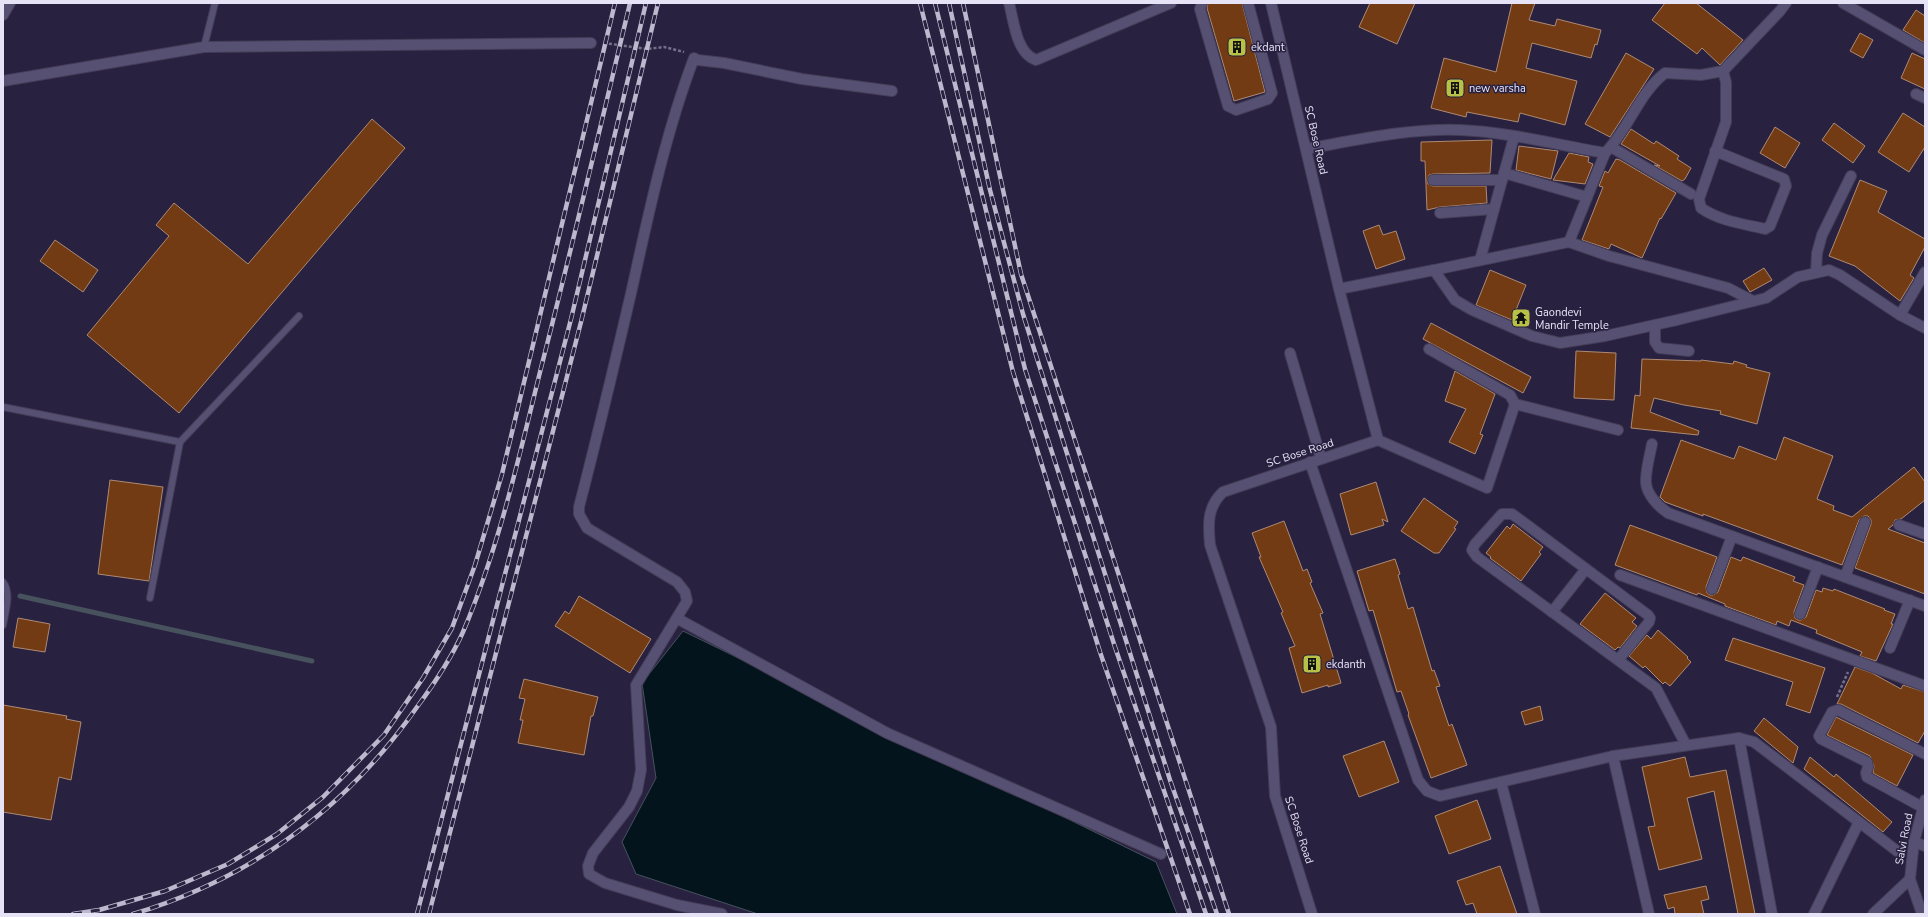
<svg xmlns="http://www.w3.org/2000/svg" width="1928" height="917" viewBox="0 0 1928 917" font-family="'Nunito Sans',sans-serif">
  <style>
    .water { fill: #03141d; stroke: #47525e }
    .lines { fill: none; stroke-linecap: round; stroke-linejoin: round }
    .stream { stroke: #47525e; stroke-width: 5 }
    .building { fill: #723b13; stroke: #ae8a74 }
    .service-casing { stroke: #443d57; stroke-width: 8 }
    .minor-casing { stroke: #443d57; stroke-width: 12 }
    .tertiary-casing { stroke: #443d57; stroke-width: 12 }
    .path { stroke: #76718b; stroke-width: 2.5; stroke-dasharray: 3 2; stroke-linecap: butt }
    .service { stroke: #565072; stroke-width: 6 }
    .minor { stroke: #565072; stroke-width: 10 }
    .tertiary { stroke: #565072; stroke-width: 10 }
    .rail-casing { stroke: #bcb8ce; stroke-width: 4.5 }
    .rail { stroke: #28213f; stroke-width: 3; stroke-dasharray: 9; stroke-linecap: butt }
    .labels { text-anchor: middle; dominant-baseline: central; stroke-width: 3; stroke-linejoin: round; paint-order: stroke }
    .poi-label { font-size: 11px; fill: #e6e3f7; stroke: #28213f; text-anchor: start }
    .street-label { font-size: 11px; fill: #e6e3f7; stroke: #28213f }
  </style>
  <rect width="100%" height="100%" fill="#28213f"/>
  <path class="water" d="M683 631 1156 862 1177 914H758L636 874 622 842 656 778 642 683Z"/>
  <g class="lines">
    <path class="stream" d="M20 596 312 661"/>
  </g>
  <g class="building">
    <path d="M1208 3H1242L1265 92 1234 101 1207 8Z"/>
    <path d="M1370 3H1415L1397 44 1359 27Z"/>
    <path d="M1512 3H1535L1529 20 1555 26 1557 19 1601 30 1597 45 1595 44 1591 58 1532 43 1526 68 1577 81 1565 125 1520 113 1518 122 1467 112 1466 117 1431 108 1444 58 1496 72Z"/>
    <path d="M1665 3H1696L1743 40 1720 65 1702 48 1697 54 1652 20Z"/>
    <path d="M1916 10 1925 16V43L1903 30Z"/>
    <path d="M1860 33 1873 40 1863 58 1850 51Z"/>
    <path d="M1626 53 1654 69 1610 137 1585 124Z"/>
    <path d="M1912 53 1925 59V89L1901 78Z"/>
    <path d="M1903 113 1925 127V147L1909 172 1878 152Z"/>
    <path d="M372 119 405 148 179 413 87 335 169 236 156 225 174 203 248 264Z"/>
    <path d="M1834 123 1865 146 1853 163 1822 140Z"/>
    <path d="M1775 127 1800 143 1785 168 1760 153Z"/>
    <path d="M1631 129 1654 144 1656 141 1679 156 1677 159 1691 168 1685 179 1682 181 1654 165 1660 166 1621 144Z"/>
    <path d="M1492 140 1490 173 1433 174 1429 175 1427 180 1428 184 1433 186H1486L1487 203 1440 207 1427 210 1425 161H1421V142Z"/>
    <path d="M1519 146 1558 151 1551 179 1516 170Z"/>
    <path d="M1569 153 1589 157 1588 162 1593 164 1585 184 1553 180Z"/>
    <path d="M1616 159 1620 160 1676 193 1661 219 1660 218 1642 258 1611 244 1609 249 1582 240 1603 187 1599 186 1605 171 1608 173Z"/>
    <path d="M1860 180 1887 191 1878 212 1925 239V247L1910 275 1914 278 1900 301 1855 266 1829 256Z"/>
    <path d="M1379 225 1383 235 1396 231 1405 259 1376 269 1363 231Z"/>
    <path d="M55 240 98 270 83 292 40 261Z"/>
    <path d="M1764 268 1772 280 1750 292 1743 281Z"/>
    <path d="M1490 270 1526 285 1512 320 1476 305Z"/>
    <path d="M1431 323 1531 377 1523 393 1423 339Z"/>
    <path d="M1576 351 1616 353 1614 400 1574 398Z"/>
    <path d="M1642 359 1701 361V360L1733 364 1734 361 1747 365 1746 367 1770 373 1757 424 1720 414 1721 411 1684 405 1654 398 1650 412 1699 431 1698 435 1631 428 1635 395 1640 396Z"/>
    <path d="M1455 371 1495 394 1480 434 1483 435 1475 454 1449 442 1466 409 1445 401Z"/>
    <path d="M1784 437 1833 456 1817 499 1834 506 1833 510 1852 517 1914 467 1925 482V500L1901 519 1895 520 1893 525 1888 529 1925 543V594L1855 568 1871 524V520L1868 516H1864L1859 520 1842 565 1703 514V516L1665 502 1660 497 1681 440 1734 459 1739 446 1776 460Z"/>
    <path d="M110 480 163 487 149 581 98 574Z"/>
    <path d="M1376 482 1388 522 1382 519 1384 525 1351 535 1340 494Z"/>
    <path d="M1424 498 1458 522 1454 528 1456 529 1439 553H1434L1401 531Z"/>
    <path d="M1284 521 1303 571 1307 569 1312 582 1310 583 1323 613 1320 614 1341 683 1328 687V685L1302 693 1289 648 1295 646 1281 613 1283 612 1259 557H1261L1252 533Z"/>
    <path d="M1513 524 1543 547 1539 552 1541 554 1521 581 1490 558 1491 557 1486 553 1507 526 1510 529Z"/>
    <path d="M1630 525 1717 557 1706 587 1707 593 1710 595H1713L1718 592 1731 557 1741 561 1743 557 1795 577 1793 581 1804 585 1794 612 1795 618 1798 620H1801L1806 617 1816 590 1822 592 1823 588 1833 591 1834 589 1885 609 1884 610 1895 614 1891 624H1893L1876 661 1860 656 1862 652 1816 633 1817 630 1791 620 1789 626 1777 621 1776 625 1725 606V604L1698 593 1697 595 1615 565Z"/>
    <path d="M1395 559 1400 574 1398 575 1408 609 1413 607 1432 671 1434 670 1440 686 1436 687 1449 726 1452 724 1467 765 1431 778 1408 715 1409 714 1401 691 1397 692 1373 610 1369 611 1357 571Z"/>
    <path d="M1605 593 1636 618 1632 622 1637 626 1620 648 1618 647 1615 650 1580 624Z"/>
    <path d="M579 596 651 639 630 673 555 626 565 611 569 614Z"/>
    <path d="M18 618 50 624 45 652 13 647Z"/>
    <path d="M1658 630 1688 657 1687 658 1691 662 1670 686 1665 682 1663 684 1645 666 1643 668 1629 656 1647 635 1651 639Z"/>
    <path d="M1733 638 1825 668 1810 713 1786 705 1793 682 1725 660Z"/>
    <path d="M1855 667 1872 673 1901 689 1903 685 1925 692V731L1918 743 1841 704H1837Z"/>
    <path d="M524 679 598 697 593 716H591L584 755 518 743 523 720H520L525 699 519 698Z"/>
    <path d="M3 705 67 716 66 719 81 722 71 780 59 777 51 820 3 812Z"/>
    <path d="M1540 706 1543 720 1525 725 1521 712Z"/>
    <path d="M1836 717 1913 755 1897 786 1873 773 1874 766 1870 756 1827 735Z"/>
    <path d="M1764 718 1798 747 1793 763 1754 731Z"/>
    <path d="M1384 741 1399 782 1359 797 1343 756Z"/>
    <path d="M1685 757 1690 777 1726 770 1755 914H1738L1714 791 1687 798 1702 859 1659 870 1648 827 1655 826 1642 767Z"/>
    <path d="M1810 757 1834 777 1836 774 1892 822 1883 832 1804 769Z"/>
    <path d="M1477 800 1491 839 1449 854 1435 816Z"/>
    <path d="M1500 866 1517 914H1477L1473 903 1466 905 1457 881Z"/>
    <path d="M1706 886 1709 899 1701 901 1704 914H1675L1674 907 1668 909 1664 895Z"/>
  </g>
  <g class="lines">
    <g class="service-casing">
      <g id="service">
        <path d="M204 47 215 3"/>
        <path d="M3 407 180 442 299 316"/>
        <path d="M3 582C12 593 5 613 3 625"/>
        <path d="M150 598 180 442"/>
      </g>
    </g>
    <g class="minor-casing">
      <g id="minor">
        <path d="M1009 3C1014 21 1016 53 1036 60L1171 3"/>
        <path d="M1202 3 1200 9 1228 106 1236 110 1268 99 1272 93 1248 3"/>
        <path d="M1843 3 1925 50"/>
        <path d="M3 15 10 3"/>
        <path d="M3 81 204 47 591 43"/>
        <path d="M1916 94 1925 98"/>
        <path d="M1611 147 1691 194"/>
        <path d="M1306 149C1357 140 1409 128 1460 130 1509 132 1558 145 1605 153"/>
        <path d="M1715 151 1784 179 1786 186 1770 226 1765 229C1744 224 1720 221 1701 208L1699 199 1726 122V82L1723 71"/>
        <path d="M1504 173 1587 197"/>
        <path d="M1433 180H1502"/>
        <path d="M1440 213 1494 209"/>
        <path d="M1569 242 1605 153C1629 129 1638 94 1665 73L1701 75 1723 71 1780 11 1786 3"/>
        <path d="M1480 260 1514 137"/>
        <path d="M1434 270 1569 242 1609 256 1728 288 1753 301"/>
        <path d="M1816 272 1817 253 1822 235 1851 176"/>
        <path d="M1339 289 1434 270 1455 300 1472 310 1532 336 1560 343 1605 336 1677 320 1766 298 1798 277 1829 270 1840 275 1900 315 1925 328"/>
        <path d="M1900 315 1925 272"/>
        <path d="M1655 325V342L1659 348 1689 351"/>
        <path d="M1429 349 1510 395 1515 404 1618 430"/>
        <path d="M1290 353 1321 458"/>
        <path d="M1378 440 1487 488 1515 404"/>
        <path d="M1652 444C1650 454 1645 473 1646 483 1647 495 1659 507 1668 513L1925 606"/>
        <path d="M1310 462 1418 780 1427 791 1440 796 1613 756 1649 914"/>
        <path d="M1899 525 1925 534"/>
        <path d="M1620 575 1925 686"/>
        <path d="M1845 577 1865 522"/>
        <path d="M1712 589 1732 536"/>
        <path d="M1552 612 1586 569"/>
        <path d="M1800 614 1818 567"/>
        <path d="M678 619 887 733 1161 854"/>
        <path d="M1890 648 1910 600"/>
        <path d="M1618 660 1649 622 1650 618 1648 615 1519 519 1512 514H1502L1475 544 1472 550 1477 557 1656 688 1686 745"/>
        <path d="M1739 738 1772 914"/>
        <path d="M1613 756 1739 738 1754 742 1897 851"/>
        <path d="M1501 782 1535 914"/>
        <path d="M1922 807 1867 777 1866 773 1868 767 1867 762 1821 739 1819 736 1832 712 1838 710 1925 754"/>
        <path d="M1914 842 1925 846"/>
        <path d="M1910 879 1914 842 1925 800"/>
        <path d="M722 914 677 905 605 883 589 874 588 866 593 853 629 807 637 791 641 770 636 685 687 601 685 592 677 582 587 528 579 514V507C598 434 615 362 632 289 649 211 666 132 694 58L698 60 724 63 802 79 892 91"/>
        <path d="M1814 914 1859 822"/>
      </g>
    </g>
    <g class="tertiary-casing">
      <g id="tertiary">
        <path d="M1271 3 1339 289 1378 440 1223 492C1207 507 1208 524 1210 545L1271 727 1275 796 1312 914"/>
        <path d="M1873 914 1910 879 1922 914"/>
      </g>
    </g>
    <g class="path">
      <path d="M604 43 647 49 664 47 684 52"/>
      <path d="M1837 697 1848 672"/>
    </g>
    <use href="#service" class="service"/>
    <use href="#minor" class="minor"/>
    <use href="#tertiary" class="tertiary"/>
    <g class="rail-casing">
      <g id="rail">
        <path d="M920 3 1013 372 1100 652 1190 914"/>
        <path d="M935 3 1025 369 1115 647 1206 914"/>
        <path d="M949 3 990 190 1023 314 1170 780 1217 914"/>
        <path d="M963 3 1021 274 1229 914"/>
        <path d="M73 914 99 910 165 891 228 864 277 834 323 797 384 735 423 678 452 628 475 565 502 474 615 3"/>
        <path d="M133 914C252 878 346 809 417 707 434 684 451 659 463 632 499 547 519 457 541 368 572 247 601 125 630 3"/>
        <path d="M417 914 571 319 646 3"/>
        <path d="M429 914 581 322 658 3"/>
      </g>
    </g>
    <use href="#rail" class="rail"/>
  </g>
  <defs>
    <g id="building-square" transform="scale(1)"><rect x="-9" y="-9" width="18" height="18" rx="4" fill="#b9c046" stroke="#28213f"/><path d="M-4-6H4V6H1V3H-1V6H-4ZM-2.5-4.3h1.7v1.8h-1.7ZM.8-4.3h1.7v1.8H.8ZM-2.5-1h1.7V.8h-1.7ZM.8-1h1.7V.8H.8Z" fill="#111"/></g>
    <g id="temple-square" transform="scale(1)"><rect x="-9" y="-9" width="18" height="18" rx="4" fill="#b9c046" stroke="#28213f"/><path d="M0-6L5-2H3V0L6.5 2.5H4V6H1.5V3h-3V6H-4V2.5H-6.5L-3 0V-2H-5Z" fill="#111"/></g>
  </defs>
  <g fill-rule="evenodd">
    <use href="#building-square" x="1237" y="47"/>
    <use href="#building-square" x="1455" y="88"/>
    <use href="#temple-square" x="1521" y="318"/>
    <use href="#building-square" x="1312" y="664"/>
  </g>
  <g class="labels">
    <g class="poi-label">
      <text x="1251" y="47">ekdant</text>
      <text x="1469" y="88">new varsha</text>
      <text x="1535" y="312">Gaondevi<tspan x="1535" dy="13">Mandir Temple</tspan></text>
      <text x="1326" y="664">ekdanth</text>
    </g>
    <g class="street-label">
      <text transform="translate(1316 140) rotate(77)">SC Bose Road</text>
      <text transform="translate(1300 453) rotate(-18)">SC Bose Road</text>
      <text transform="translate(1299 830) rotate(72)">SC Bose Road</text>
      <text transform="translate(1904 839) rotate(-79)">Salvi Road</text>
    </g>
  </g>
  <rect width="1928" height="917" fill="none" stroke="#e6e3f7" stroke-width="8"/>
</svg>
